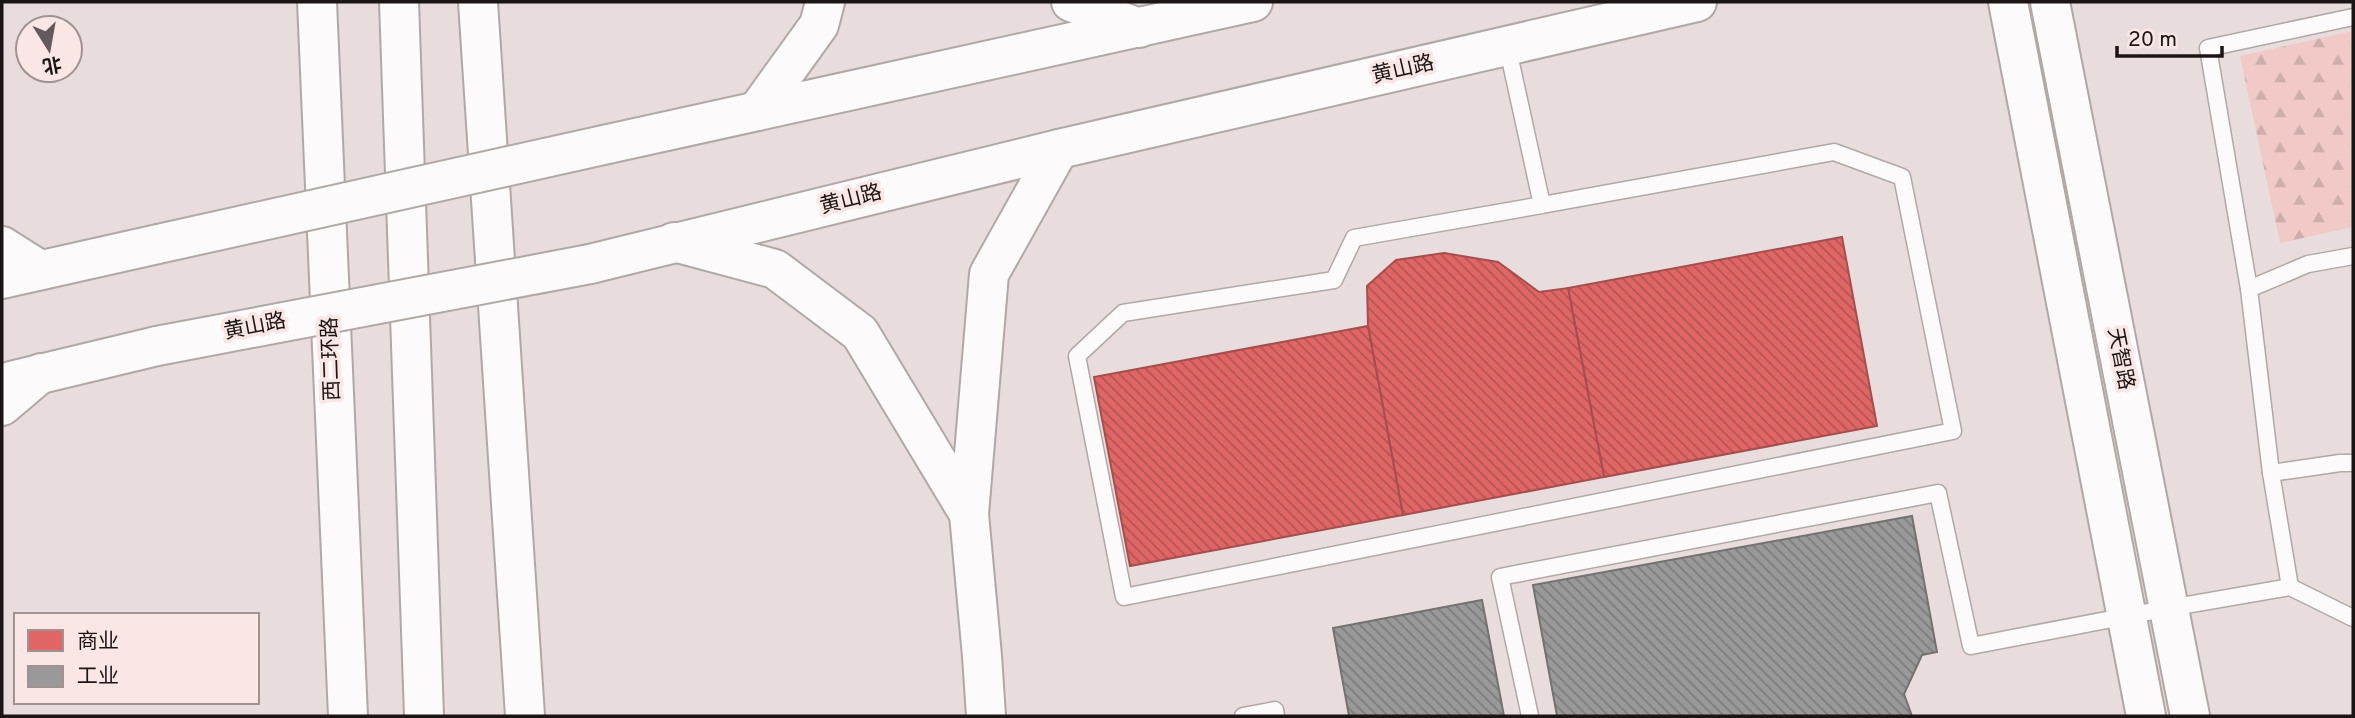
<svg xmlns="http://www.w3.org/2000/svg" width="2355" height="718" viewBox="0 0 2355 718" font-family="Overpass,'Noto Sans SC',sans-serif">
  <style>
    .forest { fill: url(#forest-firs) }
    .shops { fill: url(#shops-back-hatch); stroke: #a54e4e; stroke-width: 2 }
    .industry { fill: url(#industry-back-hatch); stroke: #747171; stroke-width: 2 }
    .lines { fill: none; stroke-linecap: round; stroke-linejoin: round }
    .lane-casing { stroke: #b0a8a7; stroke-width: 19 }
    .secondary-casing { stroke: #b0a8a7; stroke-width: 42 }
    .primary-casing { stroke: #b0a8a7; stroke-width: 42 }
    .highway-casing { stroke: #b0a8a7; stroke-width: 42 }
    .lane { stroke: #fcfafa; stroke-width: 16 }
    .secondary { stroke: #fcfafa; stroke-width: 38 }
    .primary { stroke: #fcfafa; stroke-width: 38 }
    .highway { stroke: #fcfafa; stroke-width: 38 }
    .primary-bridge-casing { stroke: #b0a8a7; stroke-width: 42; stroke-linecap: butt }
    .primary-bridge { stroke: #fcfafa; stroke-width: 38 }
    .labels { text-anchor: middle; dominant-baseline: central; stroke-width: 7; stroke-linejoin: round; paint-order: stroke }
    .street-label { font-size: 21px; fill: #1c1515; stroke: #f9e6e5 }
  </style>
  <defs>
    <pattern id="forest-firs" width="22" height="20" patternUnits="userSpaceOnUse" patternTransform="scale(1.75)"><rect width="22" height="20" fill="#f1cac8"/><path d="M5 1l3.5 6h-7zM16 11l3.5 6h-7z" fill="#ceadab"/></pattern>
    <pattern id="shops-back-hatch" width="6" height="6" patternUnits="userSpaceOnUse" patternTransform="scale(1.75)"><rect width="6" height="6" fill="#e06666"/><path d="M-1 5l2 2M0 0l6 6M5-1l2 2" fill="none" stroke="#b55353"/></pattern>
    <pattern id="industry-back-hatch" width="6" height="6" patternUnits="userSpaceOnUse" patternTransform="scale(1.75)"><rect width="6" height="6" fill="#999"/><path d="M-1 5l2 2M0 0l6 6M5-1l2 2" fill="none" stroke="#7c7c7c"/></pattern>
  </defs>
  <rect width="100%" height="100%" fill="#e8dddc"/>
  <path class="forest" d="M2353 31V227L2280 243 2240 56Z"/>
  <g class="shops">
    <path d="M1842 237 1877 426 1604 477 1568 288Z"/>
    <path d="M1444 253 1498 262 1539 292 1568 288 1604 477 1403 515 1368 326 1367 286 1396 260Z"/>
    <path d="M1368 326 1403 515 1130 566 1094 377Z"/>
  </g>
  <g class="industry">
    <path d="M1912 516 1937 652 1922 655 1904 694 1912 716H1557L1533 585Z"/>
    <path d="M1482 600 1504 716H1349L1333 628Z"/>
  </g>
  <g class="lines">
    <g class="lane-casing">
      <g id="lane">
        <path d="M1507 45 1542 205 1834 152 1902 177 1953 431 1124 597 1077 356 1123 313 1334 280 1354 238 1542 205"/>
        <path d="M2249 289 2308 264 2353 256"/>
        <path d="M2271 473 2340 463H2353"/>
        <path d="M2290 587 2271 473 2249 289 2208 48 2353 17"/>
        <path d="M1243 716 1275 710 1276 716"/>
        <path d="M1530 716 1500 577 1938 493 1971 646 2169 608 2290 587 2353 618"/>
      </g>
    </g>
    <g class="secondary-casing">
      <g id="secondary">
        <path d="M478 2 525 716"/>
        <path d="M2008 2 2146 716"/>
        <path d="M2050 2 2190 716"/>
      </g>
    </g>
    <g class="primary-casing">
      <g id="primary">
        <path d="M608 144 1253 2"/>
        <path d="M590 264 1059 149 1697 2"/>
        <path d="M2 279 158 244"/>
        <path d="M11 381 157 346"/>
      </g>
    </g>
    <g class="highway-casing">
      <g id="highway">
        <path d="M317 2 348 716"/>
        <path d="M399 2 424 716"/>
        <path d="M1071 2 1139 28"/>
        <path d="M757 111 819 25 825 2"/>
        <path d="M674 242 775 269 860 333 969 514"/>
        <path d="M2 246 40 270"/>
        <path d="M2 406 41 373"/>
        <path d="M986 716 982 656 969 514 989 274 1059 149"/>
      </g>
    </g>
    <use href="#lane" class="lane"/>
    <use href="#secondary" class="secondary"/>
    <use href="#primary" class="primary"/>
    <use href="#highway" class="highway"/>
    <g class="primary-bridge-casing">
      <g id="primary-bridge">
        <path d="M158 244 608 144"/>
        <path d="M157 346 590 264"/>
      </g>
    </g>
    <use href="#primary-bridge" class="primary-bridge"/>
  </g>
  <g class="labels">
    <g class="street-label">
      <text transform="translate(1403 70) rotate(-13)">黄山路</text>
      <text transform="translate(851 200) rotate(-14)">黄山路</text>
      <text transform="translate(255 327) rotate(-11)">黄山路</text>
      <text transform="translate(332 359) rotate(-92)">西二环路</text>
      <text transform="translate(2120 359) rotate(79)">天智路</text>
    </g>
  </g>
  <rect width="2355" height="718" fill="none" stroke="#1c1515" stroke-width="7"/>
  <rect x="14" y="613" width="245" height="91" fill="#f9e6e5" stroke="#a19292" stroke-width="2"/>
  <rect x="28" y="630" width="35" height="21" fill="#e06666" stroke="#a19292" stroke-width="2"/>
  <text x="77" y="648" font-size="21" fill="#1c1515">商业</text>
  <rect x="28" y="666" width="35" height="21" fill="#999999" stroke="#a19292" stroke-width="2"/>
  <text x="77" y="683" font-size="21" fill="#1c1515">工业</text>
  <g transform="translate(49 49) rotate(169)"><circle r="33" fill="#f9e6e5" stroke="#a19292" stroke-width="2"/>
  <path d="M0-5L12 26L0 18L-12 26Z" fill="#635b5b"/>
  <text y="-10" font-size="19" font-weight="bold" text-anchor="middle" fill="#1c1515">北</text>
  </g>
  <path d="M2117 46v10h105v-10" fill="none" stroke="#1c1515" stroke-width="3.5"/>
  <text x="2128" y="46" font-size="21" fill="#1c1515" stroke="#f9e6e5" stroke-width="5" paint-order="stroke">20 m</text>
</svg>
